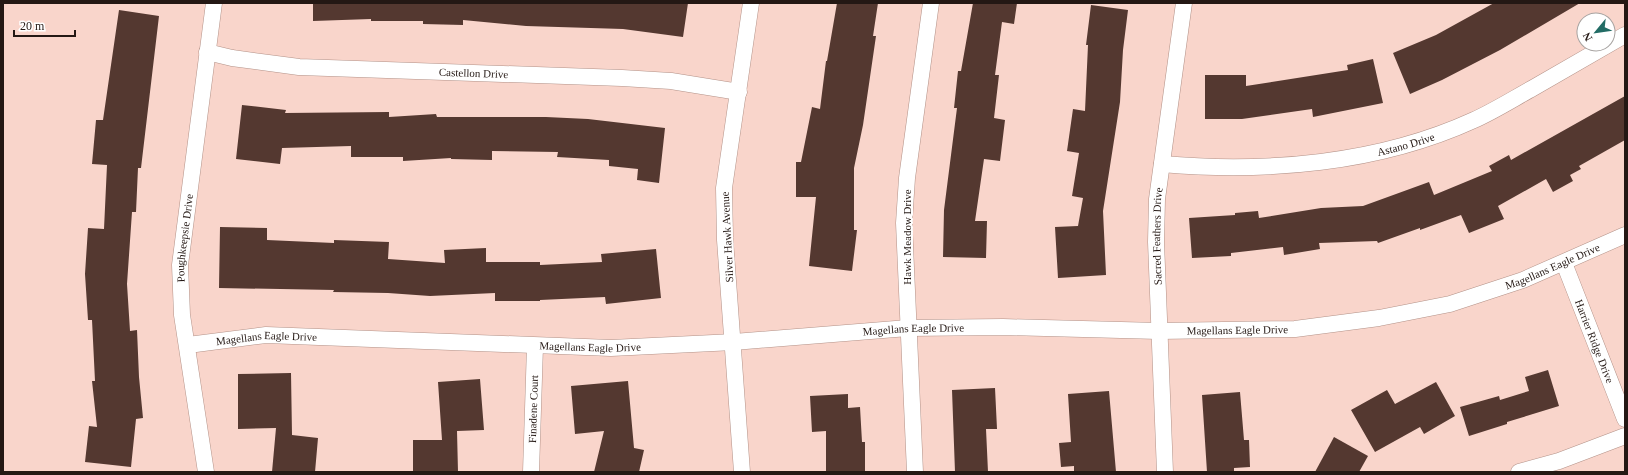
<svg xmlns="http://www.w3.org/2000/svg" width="1628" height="475" viewBox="0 0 1628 475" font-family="'Times New Roman',serif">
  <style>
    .building { fill: #543830 }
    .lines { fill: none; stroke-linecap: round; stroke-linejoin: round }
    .street-casing { stroke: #b39288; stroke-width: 17 }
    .street { stroke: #fff; stroke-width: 16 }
    .labels { text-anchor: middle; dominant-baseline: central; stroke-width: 4; stroke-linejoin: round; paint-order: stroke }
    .street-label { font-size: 11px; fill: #241814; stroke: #fff }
  </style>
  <rect width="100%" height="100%" fill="#f9d5cb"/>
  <g class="building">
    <path d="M313 3H688L683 37 623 29 526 26 463 20V25L423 24V21H371V19L313 21Z"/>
    <path d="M837 3H878L873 36H876L863 125 854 168V230H857L852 271 809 266 816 197H796V162H801L812 107 820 109 826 61H827Z"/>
    <path d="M973 3H1017L1014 24 1002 22 995 75H999L994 118 1005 120 1000 161 984 159 975 221H987L986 258 943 257 944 210 957 108H954L958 71H961Z"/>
    <path d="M1494 3H1580L1500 50 1442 80 1410 94 1393 53 1436 35Z"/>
    <path d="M1091 5 1128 10 1123 50 1120 102 1103 211 1106 275 1058 278 1055 227 1078 226 1083 198 1072 196 1079 153 1067 151 1073 109 1085 111 1088 45H1086Z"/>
    <path d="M119 10 159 16 141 168H138L136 212H132L127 284 130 331 137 330 139 377 143 418 136 419 131 467 85 462 89 426 97 427 92 381H95L92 320H88L85 274 88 228 104 229 107 165 92 164 96 120H103Z"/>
    <path d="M1373 59 1383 103 1313 117 1312 109 1242 119H1205V75H1246V86L1348 70 1347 65Z"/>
    <path d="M1625 96V140L1579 166 1581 169 1570 175 1573 181 1553 192 1546 179 1498 206 1504 219 1469 233 1461 215 1420 230V228L1378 243 1377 241 1319 243 1320 249 1284 255 1283 247 1231 253V256L1192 258 1189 218 1235 215V213L1258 211 1259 218 1321 208 1363 206 1429 182 1434 195 1492 171 1489 166 1509 155 1511 160Z"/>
    <path d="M242 105 286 110 285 113 389 112V117L436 114 437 117H546L588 119 665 128 659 183 637 180 638 169 609 166V160L557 157 558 152 492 151V160L451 159V158L403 161V157H351V146L282 148 280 164 236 159Z"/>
    <path d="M220 227 267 228V240L334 243V240L389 242 388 259 445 263 444 250 486 248V262H540V265L602 262 601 254 656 249 661 298 606 304 605 297 540 300V301H495V293L430 296 388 293 333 292 334 290 219 288Z"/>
    <path d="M1548 370 1559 406 1507 422V424L1469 436 1460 407 1499 396 1500 400 1529 391 1525 377Z"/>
    <path d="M291 373 292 435 318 438 315 472H272L276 428 238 429V374Z"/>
    <path d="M480 379 484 430 457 431 458 472H413V440H442L438 382Z"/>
    <path d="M628 381 634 448 644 450 639 472H594L604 431 575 434 571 386Z"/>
    <path d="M1436 382 1455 416 1424 434 1420 427 1375 452 1351 410 1387 390 1395 404Z"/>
    <path d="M995 388 997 429H986L988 472H955L952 390Z"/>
    <path d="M1109 391 1116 472H1074V466L1061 467 1059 443 1071 442 1068 394Z"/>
    <path d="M1240 392 1244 440H1249L1250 467 1234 468V472H1207L1202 395Z"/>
    <path d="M848 394V408L860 407 862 442H865V472H826V431L812 432 810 396Z"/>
    <path d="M1334 437 1368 456 1359 472H1315Z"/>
  </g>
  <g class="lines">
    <g class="street-casing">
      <g id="street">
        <path id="s1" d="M207 52 232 58 299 67 622 78 671 81 739 92"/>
        <path id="s2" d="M1162 164C1266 173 1378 164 1474 120 1494 111 1513 99 1533 88 1563 71 1594 53 1625 35"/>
        <path id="s3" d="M1564 263 1625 419"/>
        <path id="s4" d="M188 345 266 335 611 348 734 342 908 328 1003 327 1159 331 1295 329 1379 318 1450 304 1523 280 1625 235"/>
        <path id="s5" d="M206 472 182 315 180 265 214 3"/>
        <path id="s6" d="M531 472 535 346"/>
        <path d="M742 472 725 240 724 188 751 3"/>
        <path d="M915 472 904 223 907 178 931 3"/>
        <path id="s7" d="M1165 472 1156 242 1157 199 1184 3"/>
        <path d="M1519 472 1559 461 1625 436"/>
      </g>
    </g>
    <use href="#street" class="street"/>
  </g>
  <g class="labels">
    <g class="street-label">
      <text stroke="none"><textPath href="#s1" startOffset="268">Castellon Drive</textPath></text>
      <text stroke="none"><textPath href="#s2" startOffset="246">Astano Drive</textPath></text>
      <text transform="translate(727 237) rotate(-93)">Silver Hawk Avenue</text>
      <text transform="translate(907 237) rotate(-90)">Hawk Meadow Drive</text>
      <text stroke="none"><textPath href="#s7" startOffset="236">Sacred Feathers Drive</textPath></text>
      <text stroke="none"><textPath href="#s5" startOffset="236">Poughkeepsie Drive</textPath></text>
      <text stroke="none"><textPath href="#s4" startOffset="1375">Magellans Eagle Drive</textPath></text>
      <text stroke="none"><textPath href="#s4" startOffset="727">Magellans Eagle Drive</textPath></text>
      <text stroke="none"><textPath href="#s4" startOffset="1051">Magellans Eagle Drive</textPath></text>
      <text stroke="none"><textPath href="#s4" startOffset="79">Magellans Eagle Drive</textPath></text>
      <text stroke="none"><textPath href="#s3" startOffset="84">Harrier Ridge Drive</textPath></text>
      <text stroke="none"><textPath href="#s4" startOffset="403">Magellans Eagle Drive</textPath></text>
      <text stroke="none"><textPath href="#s6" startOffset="63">Finadene Court</textPath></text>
    </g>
  </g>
  <rect width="1628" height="475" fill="none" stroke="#241814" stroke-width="8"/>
  <g transform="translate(1596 32) rotate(241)"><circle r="19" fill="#ffffff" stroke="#a7a3a1"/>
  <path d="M0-3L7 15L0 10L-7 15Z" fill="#226c65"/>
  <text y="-6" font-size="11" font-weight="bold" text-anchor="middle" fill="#241814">N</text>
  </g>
  <path d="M14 30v6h61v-6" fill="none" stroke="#241814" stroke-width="2"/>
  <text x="20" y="30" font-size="12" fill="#241814" stroke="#ffffff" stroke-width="3" paint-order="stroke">20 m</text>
</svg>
